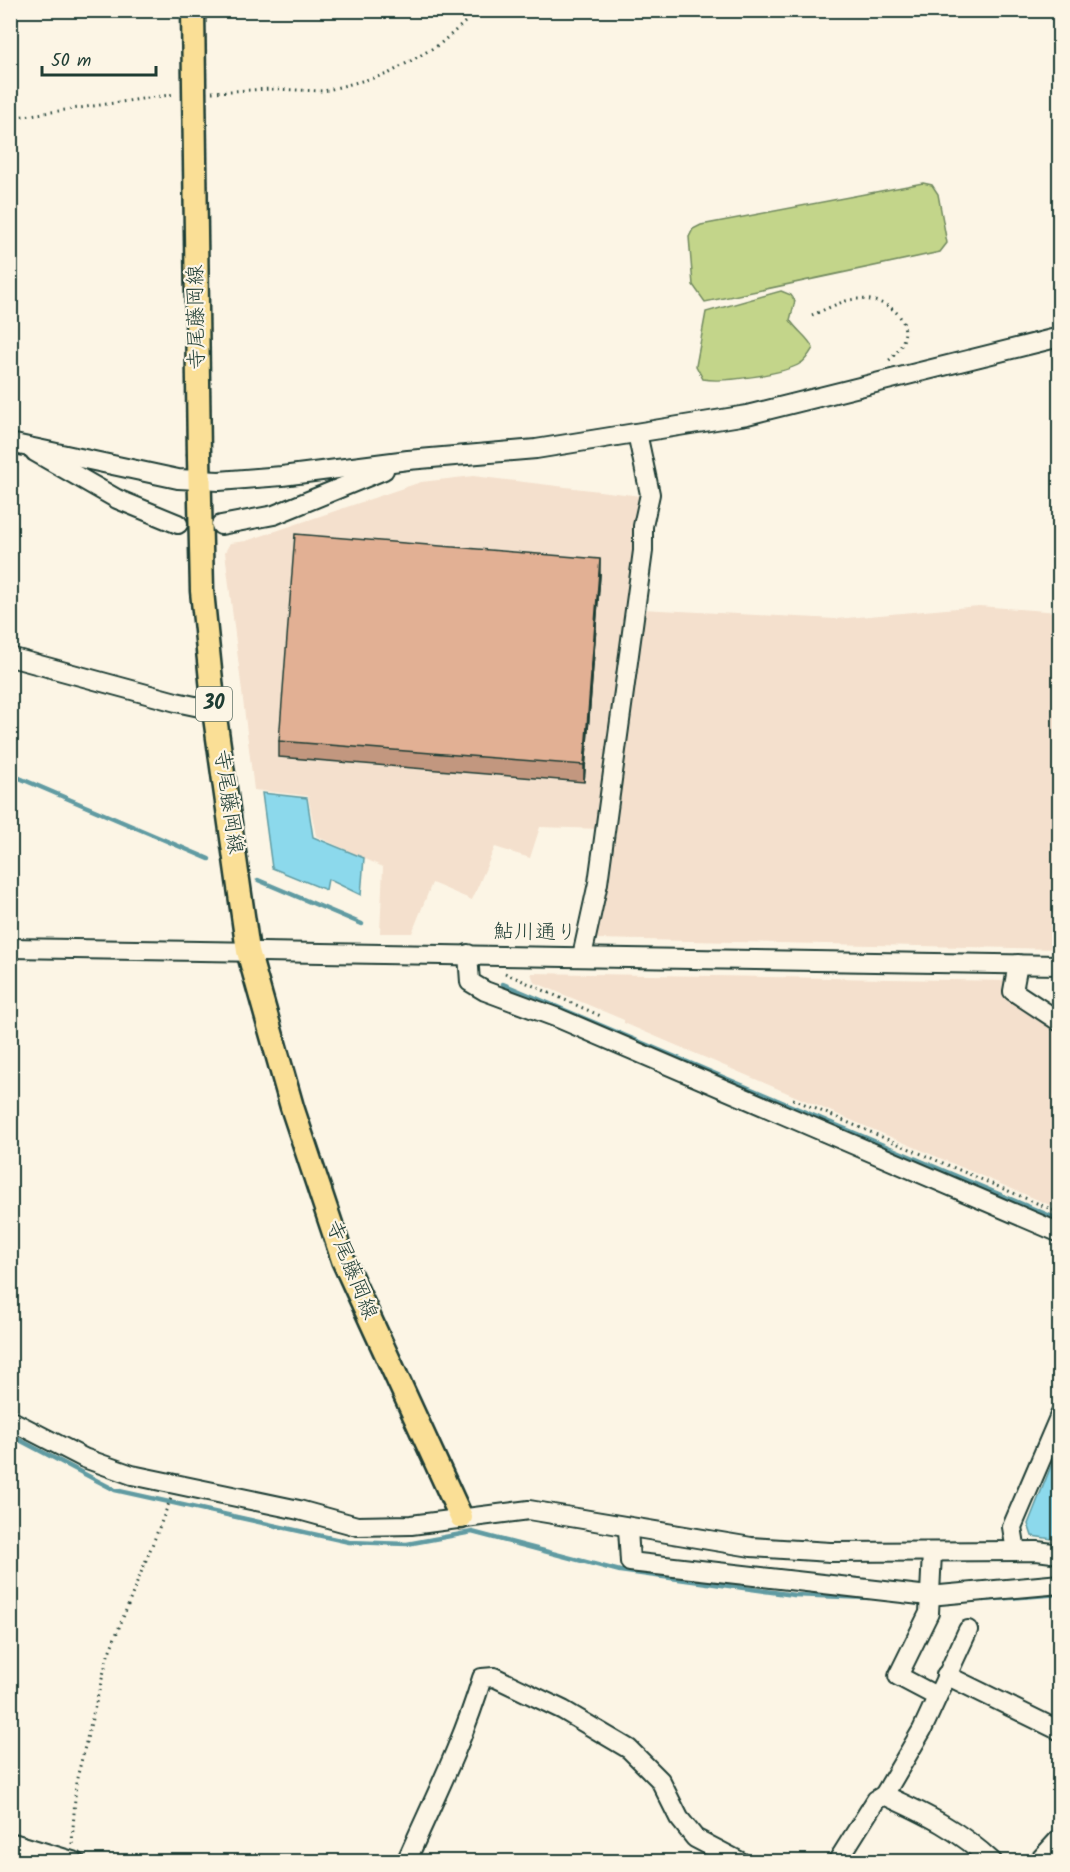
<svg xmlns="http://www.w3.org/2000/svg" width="1070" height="1872" viewBox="0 0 1070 1872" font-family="Kalam,'Klee One',sans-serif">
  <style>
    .built { fill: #f4e0cd }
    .green { fill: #c3d58a; stroke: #71895f; stroke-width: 1.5 }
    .water { fill: #8cd9ec; stroke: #609ba2; stroke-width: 1.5 }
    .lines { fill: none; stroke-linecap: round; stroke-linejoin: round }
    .stream { stroke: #609ba2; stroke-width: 4.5 }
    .minor-casing { stroke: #1f3d34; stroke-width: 22 }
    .major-casing { stroke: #1f3d34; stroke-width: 27 }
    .path { stroke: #1f3d34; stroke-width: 3; stroke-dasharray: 1.5 4.5; stroke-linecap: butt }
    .minor { stroke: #fcf5e5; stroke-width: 18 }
    .major { stroke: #fadf96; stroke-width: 22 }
    .major-bridge-casing { stroke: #1f3d34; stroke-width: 27; stroke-linecap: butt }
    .major-bridge { stroke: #fadf96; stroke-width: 22 }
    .wall { fill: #c2977f; stroke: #1f3d34; stroke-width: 1.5 }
    .shaded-wall { fill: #9e7b68; stroke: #1f3d34; stroke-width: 1.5 }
    .building { fill: #e2b094; stroke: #1f3d34; stroke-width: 1.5 }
    .labels { text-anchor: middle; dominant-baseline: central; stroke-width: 4.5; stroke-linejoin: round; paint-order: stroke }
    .shield { fill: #fcf5e5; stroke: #617469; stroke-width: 1.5 }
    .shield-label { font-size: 20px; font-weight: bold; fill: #1f3d34 }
    .street-label { font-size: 21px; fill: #1f3d34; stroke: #fcf5e5 }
  </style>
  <rect width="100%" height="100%" fill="#fcf5e5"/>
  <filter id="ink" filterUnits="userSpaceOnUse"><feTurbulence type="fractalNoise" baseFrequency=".0167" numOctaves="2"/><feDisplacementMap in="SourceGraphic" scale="12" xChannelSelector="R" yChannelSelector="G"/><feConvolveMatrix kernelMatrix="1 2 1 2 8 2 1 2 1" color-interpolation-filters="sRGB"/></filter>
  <g filter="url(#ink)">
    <g class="built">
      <path d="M473 476 641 496 639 556 601 829 540 827 530 858 495 847 472 900 432 883 412 933H380L383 867 316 836 308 796 254 790 225 552 230 543 246 541 421 482Z"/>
      <path d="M979 606 1059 612V949L596 939 641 609 836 619Z"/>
      <path d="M531 973 1009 981 1059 1027V1209L624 1023V1020L534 982Z"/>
    </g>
    <g class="green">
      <path d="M923 183 932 185 938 194 947 243 940 252 705 302 693 285 689 237 693 229 701 225Z"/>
      <path d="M781 291 791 295 795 301 790 320C797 331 808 337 813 348 810 353 806 360 801 363 785 374 722 383 703 379L696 366 706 312Z"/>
    </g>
    <g class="water">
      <path d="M262 793 307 798 313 837 364 858 361 895 328 879 326 890 272 868Z"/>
      <path d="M1059 1446V1540L1032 1536 1028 1524Z"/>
    </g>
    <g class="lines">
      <g class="stream">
        <path d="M10 774 209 859"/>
        <path d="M258 880 362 924"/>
        <path d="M503 984 1060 1220"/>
        <path d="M10 1435 115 1490 349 1542 407 1544 472 1532 620 1571 794 1595 869 1598"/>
        <path d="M983 1600 1060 1594"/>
        <path d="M910 1602 920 1604"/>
      </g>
      <g class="minor-casing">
        <g id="minor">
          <path d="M10 443 178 479 219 481 282 476 408 460 536 449 747 415 1060 337"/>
          <path d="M35 452 117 499 178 524"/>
          <path d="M221 525 274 515 384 470"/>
          <path d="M10 657 176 702 214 710"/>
          <path d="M10 948 1060 965"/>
          <path d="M468 954 470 982 485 991 558 1018 1060 1233"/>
          <path d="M582 956 598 883 643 551V526L650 494 637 433"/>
          <path d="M1018 964 1013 991 1060 1022"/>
          <path d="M10 1420 84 1458 132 1475 299 1510 357 1526 411 1525 529 1510 751 1547 830 1552 1037 1551 1060 1554"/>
          <path d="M628 1528 630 1562 929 1596 1060 1584"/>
          <path d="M1016 1551 1012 1527 1060 1415"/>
          <path d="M932 1553 929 1613 898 1676 936 1696"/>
          <path d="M946 1675 1060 1731"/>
          <path d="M884 1795C926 1814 959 1830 993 1862"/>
          <path d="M10 1842 76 1862"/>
          <path d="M406 1862C433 1801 463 1742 482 1678L494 1677 563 1710 629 1749 660 1780 679 1818 695 1838 741 1862"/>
          <path d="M837 1862 876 1800 884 1795 922 1730 968 1630"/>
          <path d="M1038 1862 1060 1838"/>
        </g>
      </g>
      <g class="major-casing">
        <path id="major" d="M199 456 202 591 214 710 248 951 292 1107 343 1260 461 1517"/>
      </g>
      <g class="path">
        <path d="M212 92 270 89 324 91 388 74 440 44 479 10"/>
        <path d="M10 118 176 94"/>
        <path d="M812 315C825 310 842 300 856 299 898 298 924 331 887 362"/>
        <path d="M505 973 603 1017"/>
        <path d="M793 1099 1060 1213"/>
        <path d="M72 1844 76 1782 108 1655 171 1498"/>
      </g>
      <use href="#minor" class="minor"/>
      <use href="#major" class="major"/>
      <g class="major-bridge-casing">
        <path id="major-bridge" d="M193 10 199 456"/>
      </g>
      <use href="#major-bridge" class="major-bridge"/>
    </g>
    <path class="wall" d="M600 575 584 782 279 757V741Z"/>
    <path class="shaded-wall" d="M600 559V575L584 782V765Z"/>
    <path class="building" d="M295 534 600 559 584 765 279 741Z"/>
  </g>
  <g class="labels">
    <rect class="shield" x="196" y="687" width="36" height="34" rx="4.5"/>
    <g class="shield-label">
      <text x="214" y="704">30</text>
    </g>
    <g class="street-label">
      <text transform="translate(197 317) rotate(-91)">寺尾藤岡線</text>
      <text transform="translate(228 802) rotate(82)">寺尾藤岡線</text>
      <text transform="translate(535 933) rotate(1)">鮎川通り</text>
      <text transform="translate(351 1270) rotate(68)">寺尾藤岡線</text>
    </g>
  </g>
  <rect width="1070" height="1872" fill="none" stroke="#fcf5e5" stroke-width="36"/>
  <rect x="18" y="18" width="1034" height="1836" fill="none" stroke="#1f3d34" stroke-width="2" filter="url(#ink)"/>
  <path d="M42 66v9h114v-9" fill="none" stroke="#1f3d34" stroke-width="3"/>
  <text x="51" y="66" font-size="18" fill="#1f3d34" stroke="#fcf5e5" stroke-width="4.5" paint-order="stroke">50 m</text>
</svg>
